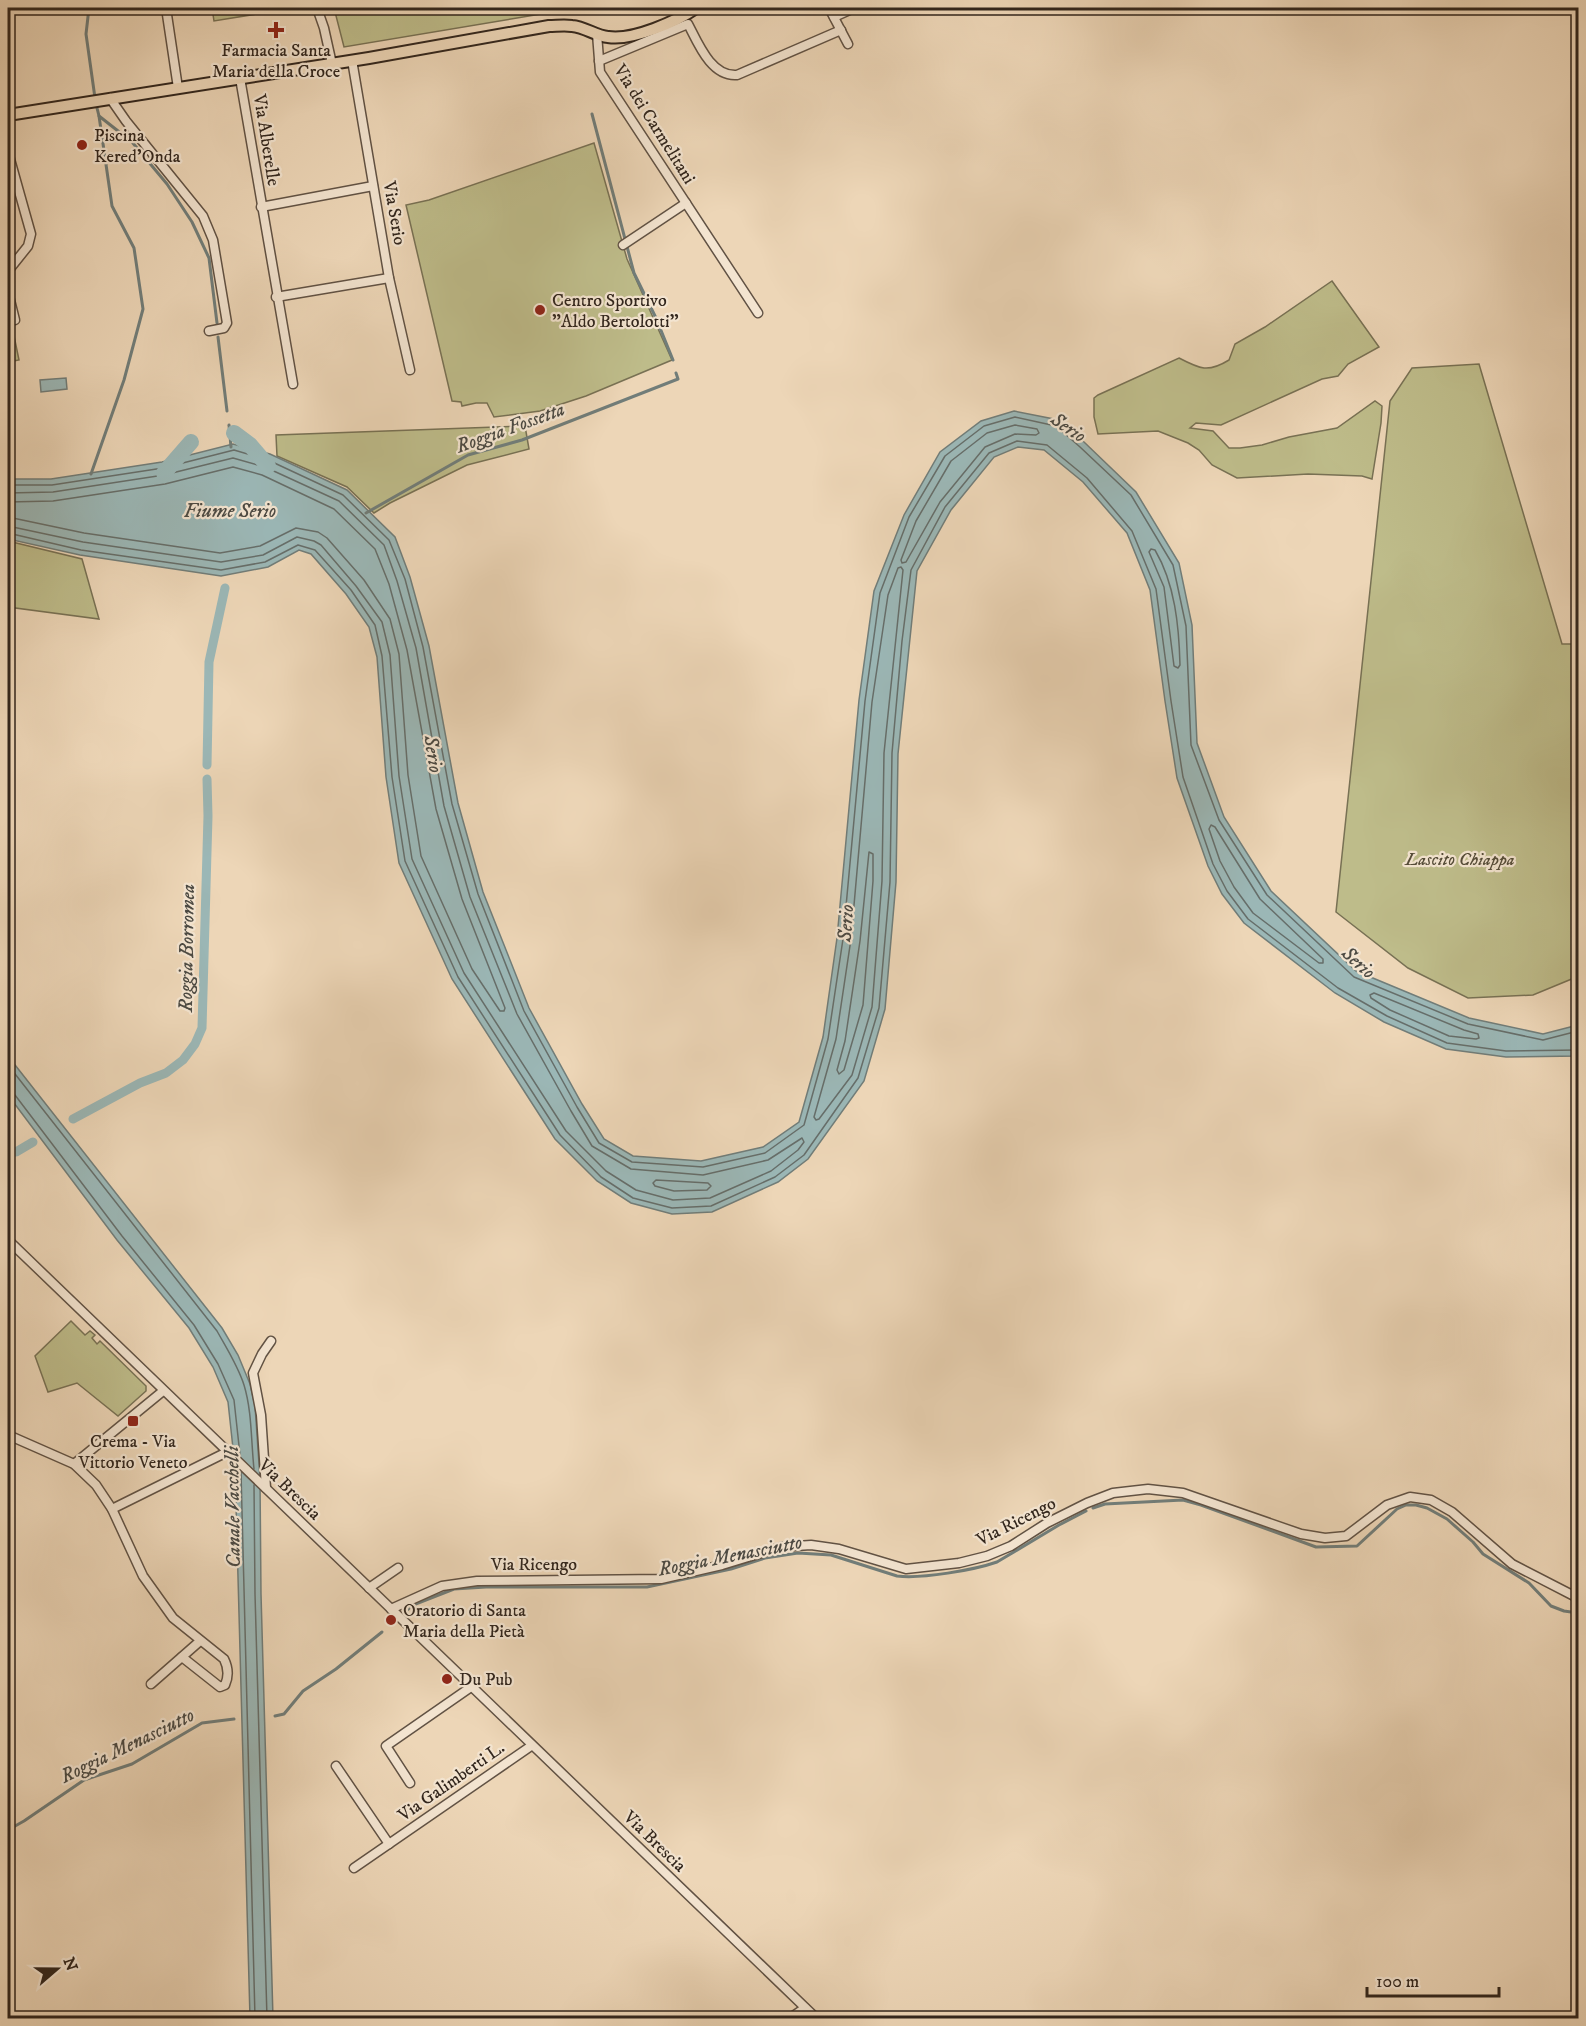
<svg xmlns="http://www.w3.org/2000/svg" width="1586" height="2026" font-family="'IM FELL DW Pica',serif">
<rect width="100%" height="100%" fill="#edd6b7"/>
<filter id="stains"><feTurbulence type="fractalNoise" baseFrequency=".00333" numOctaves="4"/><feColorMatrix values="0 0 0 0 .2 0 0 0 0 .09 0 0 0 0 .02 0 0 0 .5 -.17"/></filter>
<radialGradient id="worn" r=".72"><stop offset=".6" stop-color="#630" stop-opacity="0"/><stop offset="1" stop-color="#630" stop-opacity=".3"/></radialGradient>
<g fill="#bebc8a" stroke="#787154" stroke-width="1.5">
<polygon points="212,8 267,8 269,12 214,21"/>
<polygon points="334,8 577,8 344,47"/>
<polygon points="594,143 627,259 672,360 586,396 540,411 494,417 487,403 476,403 462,406 461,402 452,401 406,205 429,200"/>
<path d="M1332,281l47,66 -31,17 -10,12 -16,3 -101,46 -25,-2 -6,5 23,3 16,17h11l22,-3 27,-8 48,-9 38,-27 7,5 -1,17 -9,56 -10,-3 -54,-2 -71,4 -25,-13 -13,-15 -11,-7 -30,-12 -60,3 -4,-17v-19l4,-3 81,-37c21,11 29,15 50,2l6,-16 30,-17z"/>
<polygon points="8,307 19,360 8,362"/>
<polygon points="1479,364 1562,644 1578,644 1578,974 1574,978 1533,995 1468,998 1408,968 1336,912 1390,401 1412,368"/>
<polygon points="525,426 529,449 467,465 390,503 374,513 347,487 277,456 276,435"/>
<polygon points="8,541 82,559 99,619 8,607"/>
<polygon points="71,1321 85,1335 90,1331 95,1335 92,1338 97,1344 100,1341 146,1386 146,1391 118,1416 77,1383 48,1392 35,1356"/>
</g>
<g fill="#9bb7b6" stroke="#717d79" stroke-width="1.5">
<polygon points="66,378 67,389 41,392 40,380"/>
<polygon points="1014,411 1059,420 1084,442 1136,492 1179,563 1192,625 1197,743 1224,817 1271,891 1356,971 1469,1018 1543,1034 1578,1025 1578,1056 1506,1057 1446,1049 1384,1022 1335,993 1244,923 1222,894 1208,866 1177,778 1165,701 1150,590 1127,533 1083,482 1044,450 1018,447 994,457 951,510 917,571 898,754 896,882 885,1009 864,1081 808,1159 778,1182 712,1212 672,1214 631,1203 597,1181 555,1139 452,979 399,863 386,777 377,657 369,627 346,594 311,554 299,550 268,567 221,576 80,555 8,539 8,479 51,479 162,462 233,444 270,454 347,490 395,537 410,577 429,646 458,803 483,892 529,1008 582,1104 604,1139 633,1156 701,1161 763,1147 799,1122 823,1037 837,938 859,700 874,591 904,515 940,452 981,421"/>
<polygon points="8,1056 222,1328 238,1355 250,1384 255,1406 260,1479 261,1594 273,2018 250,2018 235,1467 228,1402 213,1367 189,1328 117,1240 8,1095"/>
</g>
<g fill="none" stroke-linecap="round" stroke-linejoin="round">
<g stroke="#666e6a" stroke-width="1.5">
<polygon points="1015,425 1037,429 1039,433 1036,435 1015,434 985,447 940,502 906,562 902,563 901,560 916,521 951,461 987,433"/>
<polyline points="8,485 52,485 163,468 234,450 268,460 343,495 389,540 405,579 423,647 452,804 478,894 524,1011 577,1107 599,1143 632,1162 703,1167 765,1153 804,1125 828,1039 843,939 865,701 880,593 909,517 945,456 984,426 1015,417 1056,426 1080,447 1131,495 1173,565 1186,626 1191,745 1219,820 1267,895 1354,977 1468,1024 1543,1040 1578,1031"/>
<polyline points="8,493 53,492 164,475 233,458 265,467 339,501 384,545 397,581 416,648 444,806 470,897 517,1014 571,1111 592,1146 631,1169 703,1175 768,1160 802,1138 804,1142 798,1150 771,1171 710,1198 673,1200 636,1190 606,1171 566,1131 464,973 412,859 399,776 390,655 382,622 356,586 321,545 314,541 297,537 263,555 221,562 83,542 8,526"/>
<polyline points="8,502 53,501 165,484 233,467 262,475 334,509 375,549 389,584 407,650 436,809 462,899 505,1008 504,1011 500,1011 472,969 421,856 408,775 399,654 390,619 364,580 327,538 318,532 296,528 260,546 220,553 84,533 8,517"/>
<polyline points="8,533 81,550 221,570 265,562 298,545 315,550 351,590 375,625 382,656 392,777 405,861 458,977 560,1135 601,1177 633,1198 672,1208 711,1206 775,1177 804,1155 858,1078 879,1008 890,882 892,753 902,641 911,570 945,507 989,453 1017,441 1047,445 1087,478 1132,531 1156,589 1171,701 1183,777 1213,864 1227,891 1248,919 1338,988 1387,1016 1447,1043 1506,1051 1578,1050"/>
<path d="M1151,549l4,1c20,34 24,76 25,115l-2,3 -4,-2 -10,-79 -15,-35z"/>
<polygon points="901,567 903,570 884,753 882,881 872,1007 852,1075 819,1119 816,1120 814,1117 836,1039 851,939 872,702 888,595 898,568"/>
<polygon points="1211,825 1215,827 1260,899 1323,959 1323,963 1319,963 1253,913 1234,887 1220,861 1209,829"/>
<polygon points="869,852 873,854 873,881 863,1005 844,1070 839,1074 837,1070 845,1041 860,941"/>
<polygon points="1374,993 1464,1030 1478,1034 1479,1038 1476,1039 1449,1036 1390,1010 1371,998 1370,995"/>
<path d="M8,1065l209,266c10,18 21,35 27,54 8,26 7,56 10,84"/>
<polyline points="8,1092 15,1095 122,1236 194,1325 218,1364 234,1400 240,1455"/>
<polygon points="656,1180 708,1183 711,1186 707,1190 674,1191 655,1186 653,1183"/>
<polyline points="241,1472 255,2018"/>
<polyline points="254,1485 255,1594 267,2018"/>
</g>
<g stroke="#717d79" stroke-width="3">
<polyline points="89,8 86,34 95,98"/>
<polyline points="96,104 99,116 132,142 167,184 192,222 209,258 217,323"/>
<polyline points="592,114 634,273 656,318 673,360"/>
<polyline points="218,337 227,411"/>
<polyline points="229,425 231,447"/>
<polyline points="91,474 124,380 143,309 134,248 112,206 99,116"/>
<polyline points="366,513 468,455 522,440 678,379 676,373"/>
<polyline points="1093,1508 1105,1504 1183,1500 1201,1505 1316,1547 1357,1546 1397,1509 1406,1505 1416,1505 1427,1508 1447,1519 1473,1542 1483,1554 1529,1583 1551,1606 1564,1611 1578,1613"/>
<path d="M404,1613l9,-8 41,-16 32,-2h161l84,-18 34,-11 33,-5 33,2 66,21c25,3 77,-6 100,-14l62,-37 27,-14"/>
<polyline points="275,1716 284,1714 303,1691 336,1669 382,1632"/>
<polyline points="8,1830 24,1821 84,1780 132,1764 202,1723 234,1719"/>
</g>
<g stroke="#9bb7b6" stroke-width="9">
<polyline points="207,765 209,662 225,588"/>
<polyline points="73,1119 140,1083 166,1073 183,1060 195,1044 202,1028 208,816 207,779"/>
<polyline points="8,1154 16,1152 33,1142"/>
</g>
<g stroke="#9bb7b6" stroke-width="16">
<polyline points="234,433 250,445 268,466"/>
<polyline points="164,473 191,442"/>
</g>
<g stroke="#615244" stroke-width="11">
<g id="minor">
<polyline points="166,8 178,88"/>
<polyline points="317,8 324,28 332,64"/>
<polyline points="829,8 848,44"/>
<polyline points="834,17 854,8"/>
<polyline points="597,34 600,72 758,313"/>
<polyline points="352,60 389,278 410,370"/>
<path d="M599,61l89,-37c10,19 23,53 49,51l104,-45"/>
<polyline points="240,78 293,384"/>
<polyline points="110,98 126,121 203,216 213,240 227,323 224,328 209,331"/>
<polyline points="8,152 31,234 28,246 8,271"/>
<polyline points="261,207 373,186"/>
<polyline points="623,245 686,203"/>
<polyline points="8,292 15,320"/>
<polyline points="276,297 389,278"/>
<polyline points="8,1240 816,2018"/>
<path d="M8,1435l66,29 22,21 16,24 31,67 30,42 51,41c4,8 5,17 1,26l-5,2 -38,-30"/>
<polyline points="74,1464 163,1391"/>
<polyline points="266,1488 261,1415 253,1373 262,1354 271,1341"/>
<polyline points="112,1509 227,1452"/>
<polyline points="369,1588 398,1568"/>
<polyline points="391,1609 442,1586 477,1581 661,1579 722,1565 781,1547 811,1545 839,1549 906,1569 959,1563 987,1556 1011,1546 1047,1523 1087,1503 1113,1493 1148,1489 1183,1493 1301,1534 1325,1538 1346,1536 1387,1505 1410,1497 1431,1500 1452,1512 1512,1564 1578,1598"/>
<polyline points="151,1684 200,1641"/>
<polyline points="336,1766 389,1844"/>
<polyline points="410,1783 386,1746 471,1687"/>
<polyline points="354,1868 531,1746"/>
<polyline points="790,2018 805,2008"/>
</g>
</g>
<g stroke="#32261d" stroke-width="14">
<path id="major" d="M8,115l361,-57 180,-32c7,0 16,-1 23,0 13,1 24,10 36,11 25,4 69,-16 88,-29"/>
</g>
<use href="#minor" stroke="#f3e4d0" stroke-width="8"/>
<use href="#major" stroke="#edd6b7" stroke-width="10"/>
</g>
<g fill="#8f2418" stroke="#f3e4d0" stroke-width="2">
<path d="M273 21h6v6h6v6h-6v6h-6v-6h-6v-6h6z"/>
<circle cx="82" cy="145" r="6"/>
<circle cx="540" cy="310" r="6"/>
<rect x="127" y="1415" width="12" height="12" rx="3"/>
<circle cx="391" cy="1620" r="6"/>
<circle cx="447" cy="1679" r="6"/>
</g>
<g text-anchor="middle" stroke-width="4.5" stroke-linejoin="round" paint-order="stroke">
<g font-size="18" fill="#32261d" stroke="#f3e4d0" text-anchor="start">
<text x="276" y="56" text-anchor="middle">Farmacia Santa<tspan x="276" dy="21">Maria della Croce</tspan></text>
<text x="94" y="141">Piscina<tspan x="94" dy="21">Kered'Onda</tspan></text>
<text x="552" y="306">Centro Sportivo<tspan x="552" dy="21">"Aldo Bertolotti"</tspan></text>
<text x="133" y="1447" text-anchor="middle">Crema - Via<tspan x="133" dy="21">Vittorio Veneto</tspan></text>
<text x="403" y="1616">Oratorio di Santa<tspan x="403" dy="21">Maria della Pietà</tspan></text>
<text x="459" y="1685">Du Pub</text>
</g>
<g font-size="18" fill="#32261d" stroke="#f3e4d0">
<text transform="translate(655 124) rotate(58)" y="6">Via dei Carmelitani</text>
<text transform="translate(267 140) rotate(81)" y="6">Via Alberelle</text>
<text transform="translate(395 213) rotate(80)" y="6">Via Serio</text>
<text transform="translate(290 1489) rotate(44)" y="6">Via Brescia</text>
<text transform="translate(1016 1521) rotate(-27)" y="6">Via Ricengo</text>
<text x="534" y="1570">Via Ricengo</text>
<text transform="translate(451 1781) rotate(-35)" y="6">Via Galimberti L.</text>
<text transform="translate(655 1841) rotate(44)" y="6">Via Brescia</text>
</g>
<g font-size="18" font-style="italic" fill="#554c38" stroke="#f3e4d0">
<text x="1460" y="865">Lascito Chiappa</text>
</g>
<g font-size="20" font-style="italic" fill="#4c4a43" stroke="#f3e4d0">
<text transform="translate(510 427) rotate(-20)" y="7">Roggia Fossetta</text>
<text transform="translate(1069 427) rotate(34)" y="7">Serio</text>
<text x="230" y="517">Fiume Serio</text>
<text transform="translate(434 754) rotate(81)" y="7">Serio</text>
<text transform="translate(845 923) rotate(-86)" y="7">Serio</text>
<text transform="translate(186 948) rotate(-89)" y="7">Roggia Borromea</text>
<text transform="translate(1359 962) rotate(42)" y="7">Serio</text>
<text transform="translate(232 1507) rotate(-91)" y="7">Canale Vacchelli</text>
<text transform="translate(730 1555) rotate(-11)" y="7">Roggia Menasciutto</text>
<text transform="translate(127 1745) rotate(-26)" y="7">Roggia Menasciutto</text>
</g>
</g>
<rect width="1586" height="2026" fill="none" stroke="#edd6b7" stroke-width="30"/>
<rect x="9" y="9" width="1568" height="2008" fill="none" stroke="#32261d" stroke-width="3"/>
<rect x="15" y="15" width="1556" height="1996" fill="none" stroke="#32261d" stroke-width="1.5"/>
<g transform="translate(57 1969) rotate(70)" stroke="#f3e4d0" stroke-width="4.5" paint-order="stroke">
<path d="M0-4.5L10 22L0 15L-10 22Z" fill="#32261d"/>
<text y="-9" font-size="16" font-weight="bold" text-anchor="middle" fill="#32261d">N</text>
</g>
<path d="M1367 1987v9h132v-9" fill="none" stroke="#32261d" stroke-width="3"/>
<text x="1376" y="1987" font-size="18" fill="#32261d" stroke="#f3e4d0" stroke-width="4.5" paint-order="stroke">100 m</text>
<rect width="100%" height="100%" filter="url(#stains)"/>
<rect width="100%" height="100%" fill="url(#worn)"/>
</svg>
